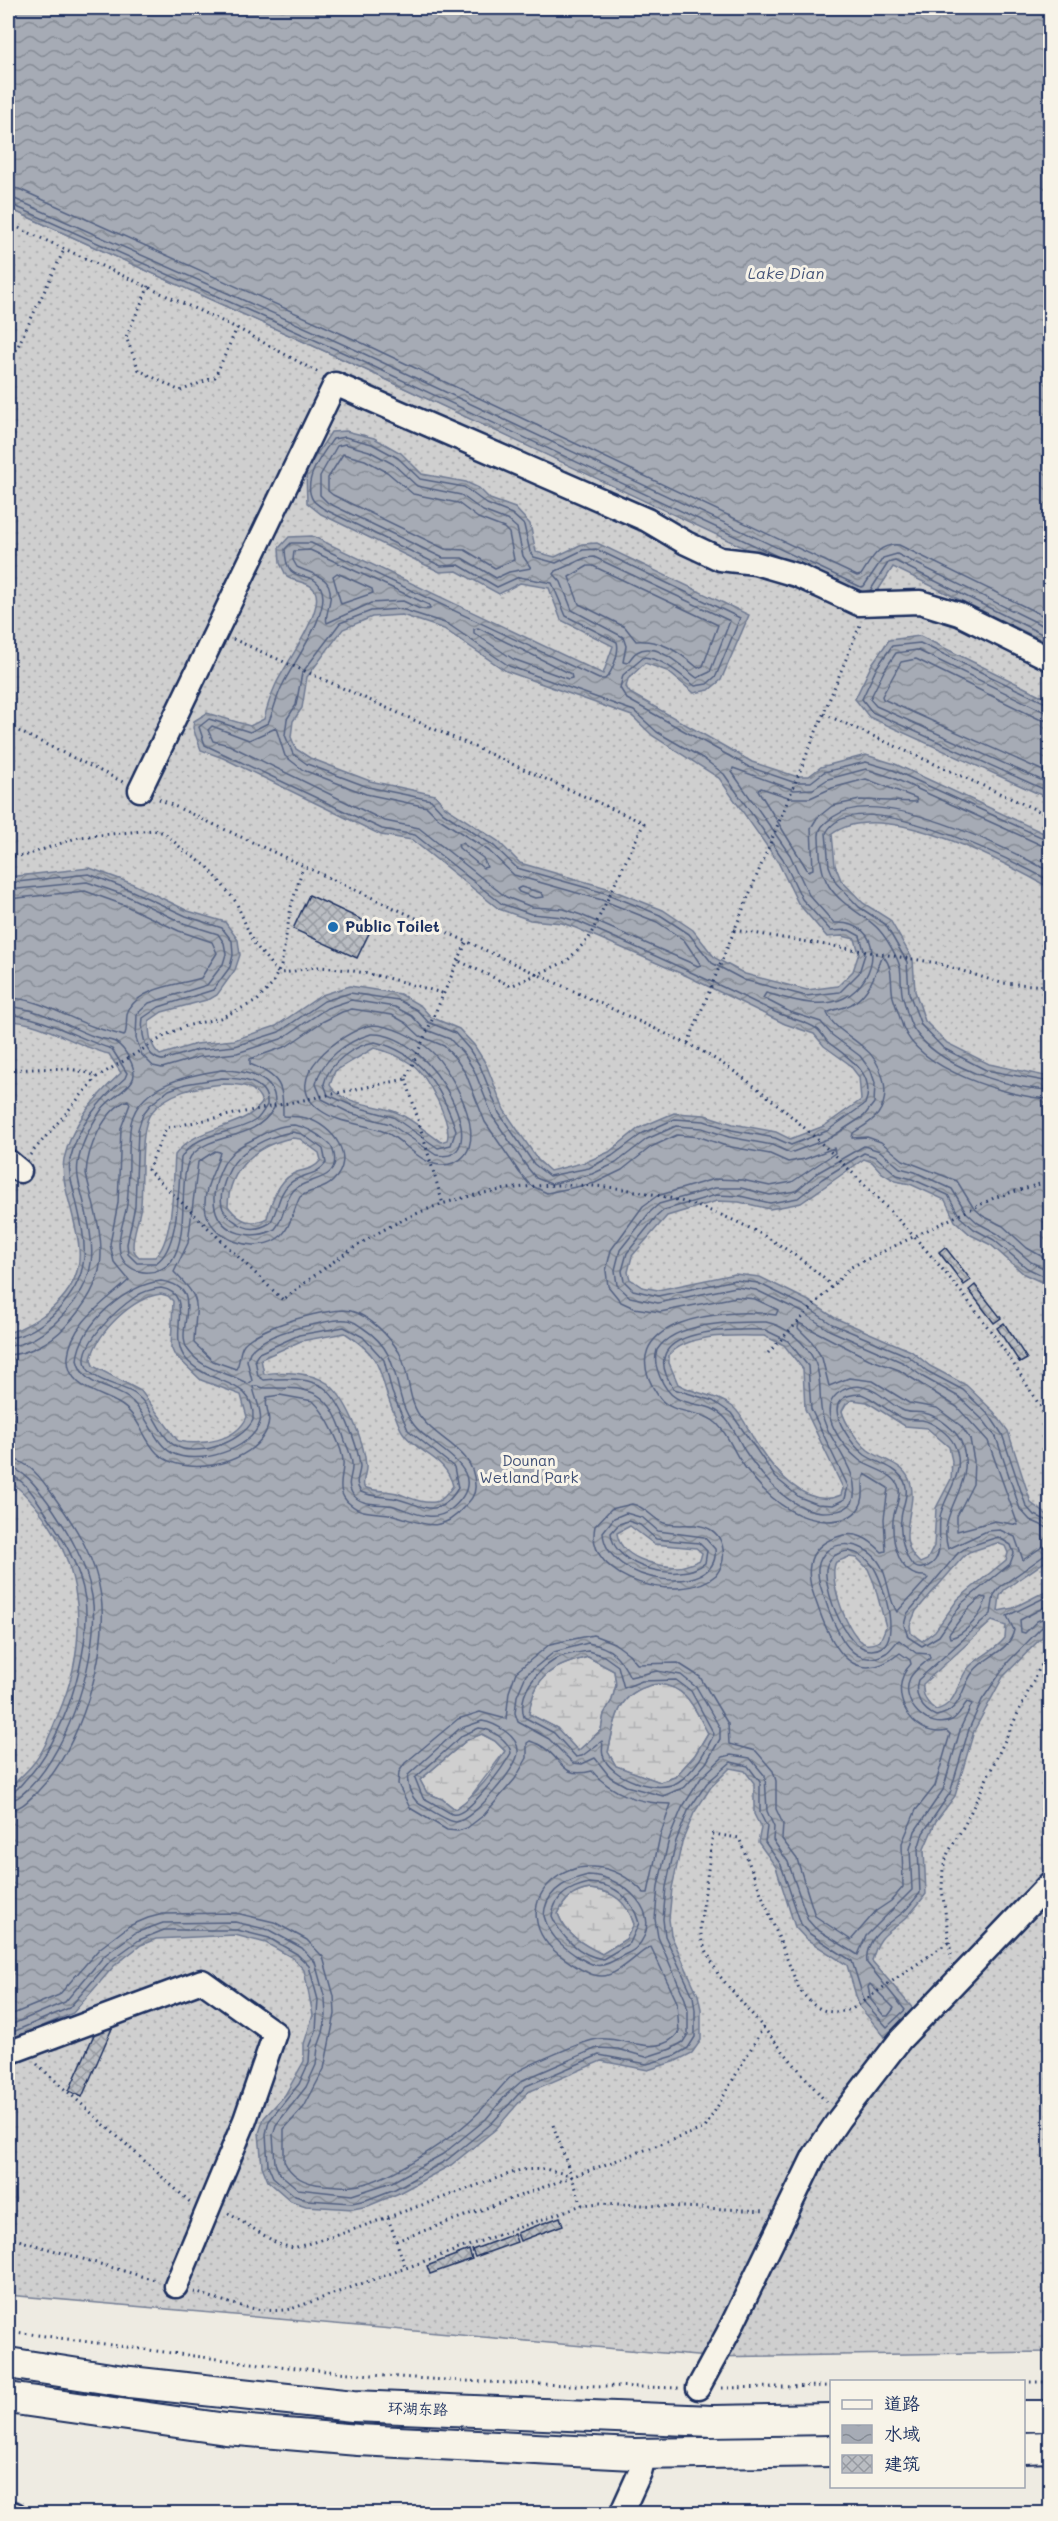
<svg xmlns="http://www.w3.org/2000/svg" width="1058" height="2521" font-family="Mali,'LXGW WenKai TC',sans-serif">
<defs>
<pattern id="grass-dots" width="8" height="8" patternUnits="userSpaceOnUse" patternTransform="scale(1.5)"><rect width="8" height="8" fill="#cfcfcf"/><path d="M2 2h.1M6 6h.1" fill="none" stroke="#b1b2b4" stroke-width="1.8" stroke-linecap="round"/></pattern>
<pattern id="wetland-marsh" width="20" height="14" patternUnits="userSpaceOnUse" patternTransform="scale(1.5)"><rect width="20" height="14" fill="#cfcfcf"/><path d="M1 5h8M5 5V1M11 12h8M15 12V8" fill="none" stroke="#b1b2b4"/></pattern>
<pattern id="water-waves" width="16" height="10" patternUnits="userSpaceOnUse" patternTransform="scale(1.5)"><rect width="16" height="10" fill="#a6abb5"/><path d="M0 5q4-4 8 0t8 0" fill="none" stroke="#868c96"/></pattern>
<pattern id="building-cross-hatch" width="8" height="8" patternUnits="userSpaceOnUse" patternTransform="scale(1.5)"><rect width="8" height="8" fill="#babdc2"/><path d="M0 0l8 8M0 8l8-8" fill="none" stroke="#969aa1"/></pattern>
</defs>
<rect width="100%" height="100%" fill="#eeebe2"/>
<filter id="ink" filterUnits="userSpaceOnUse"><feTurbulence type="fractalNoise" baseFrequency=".0167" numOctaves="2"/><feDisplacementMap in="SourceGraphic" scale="12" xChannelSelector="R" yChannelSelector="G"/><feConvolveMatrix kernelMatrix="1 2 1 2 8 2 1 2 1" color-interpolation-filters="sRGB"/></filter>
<g filter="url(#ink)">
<polygon fill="url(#grass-dots)" stroke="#757f96" stroke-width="1.5" points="8,208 351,363 868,605 893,566 1050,644 1050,2352 708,2357 8,2295"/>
<g fill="url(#wetland-marsh)" stroke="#757f96" stroke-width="1.5">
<path d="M588,1657l26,14 2,14 -4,15 -8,14 -3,16 -23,21 -21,-23 -28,-14c5,-39 23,-48 59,-57z"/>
<path d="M658,1684c31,3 36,25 50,49l-13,22 -20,22 -15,5 -44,-16 -8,-14c8,-34 9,-62 50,-68z"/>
<polygon points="481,1734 495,1741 505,1751 468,1800 455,1809 442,1799 427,1793 420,1780 467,1740"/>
<path d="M590,1889c24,2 37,13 44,35l-8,15 -24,15c-20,-10 -36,-19 -44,-40 7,-16 15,-22 32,-25z"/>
</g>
<g fill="url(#water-waves)" stroke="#6e7992" stroke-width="1.5" fill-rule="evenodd">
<polygon points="8,8 1050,8 1050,644 893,567 868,606 351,363 8,208"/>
<path d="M346,431l28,7 27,15 21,21 44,8 13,6 11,11 25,9 15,16 6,28 19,5 27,-13 15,-1 152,72 -28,65 -12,10 -15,3 -27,-22 -22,-8 -17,16 -2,8 4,6 122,69 43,14h14l12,-9 45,-12 29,9 155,72v52c-48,-27 -168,-91 -218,-54l3,31 6,15 22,23 27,17 23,40 2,31 10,30 22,22 42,21 61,13v209l-26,-12 -33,-29 -20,-10 -16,-14 -10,-21 -35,-16 -15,-3 -13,-8 -10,-11 -8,-3 -63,44 -31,6 -31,-7 -22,-1 -50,15 -35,40 -4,16 2,7 12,8 16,3 77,-16 25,3 49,24 26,17 76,33 19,15 36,19 28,27 14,19 23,72 19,14v41l-46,32 -4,6 -2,15 15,-3 37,-19v40l-47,48 -29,54 -19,65 -19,25 -12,28 2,45c-6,8 -12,16 -19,23 -18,17 -28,15 -35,44l43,50 -30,26 -26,-31 -12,-41 -41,-26 -11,-12 -19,-60 -18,-25 3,-14 -7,-14v-31l-9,-12 -15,-3 -19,19 -17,26 -12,29 -10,46 -3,31 2,16 27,60 3,14v31l-9,13 -16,8 -28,9 -47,-9 -73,31 -32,37 -45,36 -54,29 -29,12 -15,3 -47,-3 -15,-5 -23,-20 -6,-15 -3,-33 5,-15 21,-23 19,-34v-17l9,-29 -9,-45 -11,-12 -27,-15 -31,-8 -79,4 -15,6 -27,21 -41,47 -65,28v-251c8,-9 18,-17 25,-26 12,-14 18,-33 25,-49 37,-86 24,-175 -50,-236v-146c29,-10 63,-32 70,-66 4,-17 -2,-37 -6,-54 -4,-17 -11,-36 -8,-54 8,-36 31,-62 57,-86l-12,-19c-34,-8 -67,-33 -101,-33v-144l82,-9 43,16 55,27 37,11 13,18 2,15 -5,15 -18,25 -7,4 -48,13 -13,9c0,13 1,25 11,34l36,-11 38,-4 42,-14 46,-31 28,-9 50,8 21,12 10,11 28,12 15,16 12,19 18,46 34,50 12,11 36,-9 23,-10 30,-24 35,-15 31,2 28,9 43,8 14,7 34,-13 37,-26 -2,-23 -10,-13 -25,-18 -10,-12 -29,-10 -98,-48 -111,-48 -14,-5 -32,-3 -31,-11 -87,-69 -31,-5 -158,-77 -22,-8 -8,-22 1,-7 13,-8 43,13 14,-7c3,-12 7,-24 12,-35 9,-19 49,-74 39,-93 -4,-9 -20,-9 -28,-14l-7,-14 -1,-15 10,-11 23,-1 291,138 10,-28 -52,-26 -12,-32 -29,-5 -21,11 -42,-23 -17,1 -119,-58 -14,-11 -1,-32 25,-39zM402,615l42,14 62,42 126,45 21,20 66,42 59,84 20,41 29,34 15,-1 13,3 4,14 -6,18 -15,15 -31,4 -62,-16 -30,-16 -22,-28 -30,-20 -56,-22 -87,-25 -22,-22 -53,-34 -10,-12 -65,-14 -60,-23 -14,-9 -5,-12 2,-16 9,-13 5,-31 36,-48 29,-12zM374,1048c14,3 27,9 39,17 14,10 40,59 34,75l-6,2c-15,-10 -31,-25 -48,-31 -19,-7 -53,-7 -63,-26l5,-14zM223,1084c15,0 35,1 39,19 -21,28 -65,21 -87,52 -2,25 -1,86 -20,102h-16c-4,-4 -6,-6 -6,-11 0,-14 7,-28 8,-42 2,-21 -2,-76 10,-91 17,-22 46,-26 72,-29zM292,1138l8,1 19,14 2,7c-7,9 -14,9 -24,12 -18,6 -26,30 -30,46 -16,9 -29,2 -39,-12 1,-38 28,-61 64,-68zM161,1294l7,2 5,5 -2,46 3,7 27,26 40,15 6,22c-11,24 -45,29 -69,24l-37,-50 -48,-25 -2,-7c7,-28 41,-61 70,-65zM345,1333c43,28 31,39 49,80 3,6 5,15 10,21 16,21 42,23 49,52 -5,6 -10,15 -18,16 -14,2 -26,-5 -38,-9 -11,-3 -22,-1 -33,-6 -2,-9 3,-14 2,-22 -2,-24 -20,-69 -39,-82 -16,-11 -45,-12 -63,-9l-3,-15 40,-18zM764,1336l20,9 19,24 2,40 38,79 -2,7c-35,16 -69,-27 -85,-52 -7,-11 -13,-28 -23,-36 -17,-13 -37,-12 -55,-23l-9,-21v-8c21,-23 66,-19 95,-19zM852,1400l15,2 38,24 22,2 22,19 3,14 -1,18 -15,29 -2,38 -7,14 -7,3c-29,-25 1,-58 -11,-84 -8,-17 -28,-19 -41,-29 -11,-9 -23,-27 -26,-39l4,-7zM630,1526l24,18 42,4 6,5 -2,7c-7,3 -15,7 -23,7 -22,-1 -57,-9 -60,-34zM997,1543l8,3 3,7 -2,7 -48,39 -23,32 -13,10 -11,-8 -1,-8 6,-14 47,-54 6,-5zM849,1557l8,1 11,11 6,14 12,44 -6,14c-5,2 -9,4 -14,3 -18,-5 -39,-67 -30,-82zM992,1621l14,5 -1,12c-9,12 -25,18 -36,29 -13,14 -10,37 -33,43 -9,-6 -14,-15 -13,-26zM588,1657l26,14 2,14 -4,15 -8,14 -3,16 -23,21 -21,-23 -28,-14c5,-39 23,-48 59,-57zM658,1684c31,3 36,25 50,49l-13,22 -20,22 -15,5 -44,-16 -8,-14c8,-34 9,-62 50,-68zM482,1734l13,7 10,10c-12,22 -29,44 -50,58l-13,-10 -15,-6 -7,-13 47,-40zM590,1889c24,2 37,13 44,35l-8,15 -24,15c-20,-10 -36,-19 -44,-40 7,-16 15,-22 32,-25z"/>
<polygon points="920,636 1050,700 1050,799 869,717 855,699 872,664 889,640"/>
</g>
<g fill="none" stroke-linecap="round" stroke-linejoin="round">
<g stroke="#536181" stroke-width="1.5">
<path d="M8,187l11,2 341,153 497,234 4,-1c10,-15 17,-32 38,-30l151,74"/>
<polyline points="8,196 356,350 861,587 864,586 883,558 897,554 1050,629"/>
<polyline points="8,203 353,357 777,556"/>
<polygon points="345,444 369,451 393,464 417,486 461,495 483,511 509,521 517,528 523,556 531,568 509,572 496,578 462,558 443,558 328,503 320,495 320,476 337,446"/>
<polygon points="343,454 365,460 387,472 413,494 458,503 478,518 504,528 509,533 514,560 495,568 465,550 445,549 333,495 328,491 328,478"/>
<path d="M310,550l119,55 1,4h-10l-17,-8 -32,2 -44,20c-2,-5 1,-11 2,-18 7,-29 -13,-29 -32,-38l-4,-7 1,-9z"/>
<path d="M594,557l136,64 -20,51 -13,6c-14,-10 -41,-38 -60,-26 -4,2 -6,7 -10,11l-4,-1 3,-16 -3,-9 -51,-27 -11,-28 -7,-8 2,-3 29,-13z"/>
<path d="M588,566h5l125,59 -15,41 -5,2c-19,-16 -37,-29 -62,-27l-11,-14 -46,-23 -10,-27z"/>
<polygon points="337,573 372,589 373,593 341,604 333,576"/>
<polyline points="870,591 888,563 895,561 1050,638"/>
<polygon points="401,609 448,624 509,666 634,711 657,732 704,759 724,774 783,859 802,899 831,931 849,930 860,936 865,954 859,973 840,992 806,996 744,980 712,963 689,934 660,915 605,893 517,868 494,846 442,812 431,800 368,787 307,764 293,754 285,735 287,719 296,705 302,673 340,623 371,611"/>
<polygon points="478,628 571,674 572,678 568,679 513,659 474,633 474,629"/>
<polyline points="1050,705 920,643 892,646 877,667 862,699 872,712 1050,792"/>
<polyline points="1050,712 1043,711 917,650 896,653 884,671 870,699 876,706 1050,784"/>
<polyline points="1050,721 1039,719 916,659 901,662 882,696 883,699 1050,774"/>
<polygon points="212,726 249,740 276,728 285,756 303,770 366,794 427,807 438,818 489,851 514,875 602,900 657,922 684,940 701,965 698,966 581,915 564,909 532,907 506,897 419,828 385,821 229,745 213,741 208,730"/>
<polygon points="866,779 916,798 917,802 860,800 832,806 817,818 811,828 813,869 808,871 758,790 761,788 791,798 810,798 832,788"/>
<polygon points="458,844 462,843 483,858 487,867 483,868 459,848"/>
<path d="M1050,872c-42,-24 -172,-88 -217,-55 -8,6 -15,10 -14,21 1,16 1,34 10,48 13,21 39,30 51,45 7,8 17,25 20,36 2,10 0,21 3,31 3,9 5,22 10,30 24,39 95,60 137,62"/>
<path d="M1050,881c-36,-20 -196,-101 -224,-48l3,33 7,17 23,24 26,17 22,38 2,31 12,32 22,23 43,22 64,12"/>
<path d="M8,883l81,-9 41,16 56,26 36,12 10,13 1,14 -3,12 -17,23 -54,17 -16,11c-2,14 1,40 20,42l34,-10 38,-4 44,-14 45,-31 26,-8 48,7 19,10 11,12 27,11 14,16 11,17 19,47 35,51 15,12 40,-8 23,-12 31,-23 32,-14 29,2 28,9 43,8 16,7 36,-14 38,-27c12,-30 -16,-46 -36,-61 -5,-4 -7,-11 -12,-14 -10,-8 -34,-12 -46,-19 -64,-31 -128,-60 -192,-88l-16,-5 -32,-3 -29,-10 -87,-69 -33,-6 -177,-84 -6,-18 10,-8 41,13 18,-9c6,-12 8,-26 15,-39 10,-21 49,-73 38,-96 -11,-22 -35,1 -36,-39l6,-6h20l288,136h6c7,-6 15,-27 12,-37l-51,-26 -14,-33 -33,-6 -22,10 -38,-22 -18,1 -117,-57c-3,-2 -9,-6 -11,-9 -12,-19 10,-47 20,-61l12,-2 27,7 26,14 22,21 44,8 23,17 25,10 12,11 6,27 4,5 22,6 27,-13 13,-1 144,69 -24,58 -9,8 -12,2c-16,-12 -31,-27 -51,-29l-21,18 -3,13 7,11 122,68 44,15h18l13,-10 42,-10 27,8 157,71"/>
<polygon points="521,887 542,893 544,897 535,898 519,892 517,889"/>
<path d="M8,890l79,-8 40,14 56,27 35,11 6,9 2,11 -3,10 -16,21 -58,18 -12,11 -1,24 6,17 11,11 9,2 37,-11 38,-4 44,-14 46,-31 24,-8 44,7 17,9 12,13 26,10 13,14 11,17 19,47 34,50 9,11 15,6 41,-10 24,-11 31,-24 29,-13 26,2 27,9 43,8 18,8 40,-15 34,-22 10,-13 1,-20 -4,-12 -11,-15 -28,-21 -11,-13 -31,-10 -27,-14 3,-5c24,6 54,17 78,5 36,-18 42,-78 -10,-75l-25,-28 -19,-40 -58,-83 1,-4 61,22 19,-1 15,-10 38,-10 25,8 159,72"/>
<path d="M8,899l77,-8 39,14 55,26 33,11 5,11 -16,25c-23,7 -59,9 -72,31 -5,9 0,19 -5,27 -9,-3 -18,-5 -27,-8 -30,-10 -58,-30 -89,-30"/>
<path d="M8,1007c30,0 58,19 85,29 7,3 16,3 22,6 10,6 24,28 17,39 -7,11 -22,17 -30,28 -11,16 -21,35 -24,54 -2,12 2,24 5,36 12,49 17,78 -21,117 -14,15 -33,29 -54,30"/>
<path d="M8,1015c31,-1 72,25 104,34l15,24 -2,5c-26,23 -47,47 -55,82 -2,12 2,24 5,36 11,47 19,76 -17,114 -14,14 -30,26 -50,28"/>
<path d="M372,1025c19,0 43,12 58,25 23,20 71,108 14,115 -22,2 -40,-25 -59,-33 -21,-9 -46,-8 -65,-22 -43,-31 22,-79 52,-85z"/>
<path d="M371,1034c65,-3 127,133 65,121l-46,-31 -40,-11 -28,-14 -6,-15c5,-25 32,-43 55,-50z"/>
<path d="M375,1042c45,10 67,46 81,88l-5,15 -13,3 -45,-31 -40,-11 -25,-11 -4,-11c4,-21 31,-39 51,-42z"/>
<path d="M222,1070c22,0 59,8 52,38 -21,35 -59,22 -83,48 -14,23 -1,77 -19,104 -11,16 -40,17 -50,-2 -8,-16 3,-38 5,-54 3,-25 1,-49 3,-74 3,-44 57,-55 92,-60z"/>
<path d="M222,1078c18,0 47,3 45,27 -3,5 -7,12 -11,15 -24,16 -59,10 -75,38 -3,27 -1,90 -25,105h-19l-9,-9 -1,-10 8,-38 3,-76 5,-16 7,-9 19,-15 16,-6z"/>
<path d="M1050,1099c-41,-2 -131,-29 -147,-72 -3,-10 -7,-20 -10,-30 -3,-14 1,-28 -9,-40l-4,2c-5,19 -14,41 -35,48 -6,2 -13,3 -18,6 6,15 24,23 36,34 18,14 30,46 15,67 -7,9 -16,13 -25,19l-1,5 15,-1 14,5 22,18 54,21 16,26 10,9 20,10 24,22 23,13"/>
<path d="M294,1125c13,2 24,9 33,17 4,3 6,7 7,12 6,29 -30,23 -41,37 -9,11 -9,28 -18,38 -20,12 -54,6 -60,-21 -4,-17 5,-43 17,-55 6,-7 16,-11 24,-15 12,-7 23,-13 38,-13z"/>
<path d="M292,1132l10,2 21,15 3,14c-10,14 -25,10 -37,21 -11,10 -11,27 -19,39 -12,7 -22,8 -34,-1 -5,-3 -10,-7 -13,-13 -6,-14 5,-41 15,-51 14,-14 36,-23 54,-26z"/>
<polyline points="1050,1271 1031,1262 998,1234 978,1223 966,1212 952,1189 915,1172 900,1168 880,1151 864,1146 817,1173 796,1191 770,1195 741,1188 715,1188 659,1204 650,1212 620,1250 615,1270 617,1285 630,1297 658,1303 736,1287 756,1290 802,1312 829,1330 904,1363 923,1377 959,1397 984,1421 996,1437 1020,1509 1030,1520 1050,1529"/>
<polyline points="1050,1279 1027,1268 994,1240 974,1229 960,1217 948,1195 912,1179 897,1175 876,1157 864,1153 822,1179 798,1198 770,1203 740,1196 716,1195 664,1210 656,1217 627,1253 622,1271 624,1281 633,1290 658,1296 735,1280 758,1283 805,1306 832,1324 908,1356 927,1371 963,1390 990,1416 1002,1434 1026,1506 1033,1514 1050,1522"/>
<path d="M161,1281c48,7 12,48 27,69 16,22 39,21 60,34l4,-3 -5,-21 3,-8c13,-16 41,-23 61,-27 11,-2 25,-7 36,-5 6,0 11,5 16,8 43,28 26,63 51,97 19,25 84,46 36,85 -17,14 -39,1 -56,-4 -14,-3 -34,1 -42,-13 -6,-10 0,-16 0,-26 1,-8 -4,-19 -7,-26 -15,-50 -31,-54 -79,-53 -6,0 -8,-3 -13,-2 1,11 10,25 7,36 -8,28 -63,44 -88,31 -16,-8 -25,-37 -39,-51 -19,-18 -49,-12 -56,-42 3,-36 50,-76 84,-79z"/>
<path d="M161,1288c36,6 5,48 25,71 24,28 70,18 67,61 -11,23 -63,41 -83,22 -14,-14 -18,-36 -35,-48 -13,-9 -40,-12 -48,-26 -12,-22 32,-60 48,-71 7,-5 17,-8 26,-9z"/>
<path d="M766,1322c21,4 40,21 49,40 9,20 1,43 11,64 10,23 37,52 26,77 -9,9 -18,9 -30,9 -33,-2 -60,-35 -77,-61 -6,-10 -11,-23 -19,-32 -22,-25 -50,-3 -66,-42 -4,-10 -6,-17 -3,-27 18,-29 78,-28 109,-28z"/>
<polygon points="799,1323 869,1359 899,1370 957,1407 988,1441 1018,1525 995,1521 957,1531 957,1516 973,1484 974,1461 970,1439 961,1426 937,1408 909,1403 873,1381 849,1378 829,1386 822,1358 812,1342 798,1328"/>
<path d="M344,1327l19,10 21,23 8,32 16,38 46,37 4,21c-20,34 -36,16 -65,10 -12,-2 -21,-1 -32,-6 -8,-11 -1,-15 -1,-26 -2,-21 -19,-67 -37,-79 -16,-10 -41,-9 -59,-7l-6,-4 -3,-17 4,-6 40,-18z"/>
<path d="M765,1330l23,11 20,25 3,43 37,77 -3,13 -12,6 -16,-1 -18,-7 -23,-19 -45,-65 -18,-12 -39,-12c-42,-61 54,-60 91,-59z"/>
<path d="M8,1355c20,-1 43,-13 57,-28 52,-55 37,-86 21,-153 1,-25 18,-64 42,-74l2,4 -9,24 -3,75 -8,41 4,18 15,18c-22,21 -58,42 -61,77 -2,30 30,35 50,46 21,11 24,35 39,50 26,25 88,13 107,-18 11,-18 -1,-27 3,-38l13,-2 33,6c12,11 32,49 30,65 -1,14 -7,27 7,38 11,10 25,8 39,10 29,6 49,24 74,-6 7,-7 13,-13 12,-23 -1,-35 -33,-42 -52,-65 -17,-19 -12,-47 -24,-68 -10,-16 -29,-36 -48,-41 -21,-5 -92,16 -107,33 -6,8 -3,18 -8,25l-23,-8 -19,-18c1,-41 11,-40 -20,-71l14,-29 10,-81 17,-11 5,1c-4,19 -16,33 -15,54 2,34 53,51 77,29 9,-9 12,-27 18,-38 10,-8 24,-6 33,-16 24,-24 0,-55 -27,-63 -8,-2 -16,-1 -23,-2 0,-31 -2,-39 -33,-52v-5l37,-13 35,-24 20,-10 10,-3 40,6 14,8 14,13 24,10 12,13 10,15 19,48 34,50 11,13 17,8 48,-10 27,-13 29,-23 26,-12 23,2 26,9 44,8 18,8 17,-3 29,-11 1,5 -43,29 -22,4 -28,-6 -28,-1 -57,17 -14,10 -32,44 -5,21 2,15 13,16 13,6 26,4 76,-15 19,2 23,11 -2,5c-49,-8 -171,4 -117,82 14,20 45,11 60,29 8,8 13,21 19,31 20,31 49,62 88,64 12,0 26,-2 33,-13 8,-12 1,-26 6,-34l23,14 -4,31 2,32 -4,1c-13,-13 -26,-22 -45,-15 -13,4 -25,13 -27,28 -3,16 4,30 9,45 14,39 36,79 81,43l10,7 1,4c-26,26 0,75 36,67l3,3 -15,52 -19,24 -14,33 1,44 -12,14 -15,10 -25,29 -36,-24 -18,-57 -15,-20 1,-15 -7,-15v-28l-3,-10 -17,-20 -27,-7 -1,-20 -28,-47 -22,-14 -41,1 -8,-10 -15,-11 -21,-8 -43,9 -34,28 -7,20 -3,27 -26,-7 -22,7 -53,44 -6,9 -1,12 12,24 37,22 11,1 9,-3 17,-13 31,-36 12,-21v-15l3,-2c4,2 10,3 13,6 21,13 17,32 49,24 19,23 50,33 79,33l-11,32 -12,57h-4c-64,-69 -155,15 -79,66 10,7 24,17 37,17 17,0 42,-29 49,-29l26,55 2,30c-21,28 -54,4 -81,7 -13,1 -73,27 -84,35 -13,11 -22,25 -34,37 -24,25 -94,73 -128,75 -9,1 -19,-1 -28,-1 -17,-1 -32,-7 -40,-24v-32l20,-22 20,-38 11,-55 -1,-18 -11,-39 -16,-17 -33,-18 -38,-9 -73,1 -15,4 -19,8 -30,23 -40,46 -51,21"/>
<path d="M861,1394c14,5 22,14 35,21 9,6 16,4 26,5 11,2 27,14 32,24 13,27 -6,45 -13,69 -5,17 7,51 -19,55 -17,3 -23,-37 -21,-49 1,-14 10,-27 2,-40 -9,-13 -26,-16 -38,-24 -12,-9 -36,-40 -25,-54 5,-6 14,-7 21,-7z"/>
<path d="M8,1459c21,0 36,23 47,39 21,29 41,61 46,98 8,59 -22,154 -63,195 -10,10 -17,18 -30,19"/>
<path d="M8,1468c17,1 30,21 40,34 20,29 38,59 44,94 9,56 -23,152 -62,191 -7,6 -12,13 -22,14"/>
<path d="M8,1475c15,2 27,22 35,34 19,27 37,56 42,90 7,53 -22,144 -60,181 -5,6 -10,13 -17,13"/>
<path d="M632,1504c15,3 21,16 32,19 12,4 25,0 37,3 24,5 28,32 15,49 -33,30 -133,6 -121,-49l16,-17z"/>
<path d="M626,1513l17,5 15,13 46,6 11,12c6,50 -110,36 -112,-17l11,-14z"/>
<path d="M628,1521l12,4 16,14 43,4 8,8 -2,12c-24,21 -92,5 -94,-30l8,-9z"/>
<polygon points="998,1537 1011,1545 1014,1553 1010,1564 962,1603 939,1636 922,1646 908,1637 904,1625 907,1614 958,1553 967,1547"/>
<path d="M849,1551c10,2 17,6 23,14 11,14 28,71 10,82 -34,20 -62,-66 -55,-82 4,-10 13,-13 22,-14z"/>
<path d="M1050,1554l-5,1 -45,32 -6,8 -3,19 -73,66c-5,15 4,30 18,36 27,-5 24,-27 37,-44 12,-17 36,-19 41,-42l-7,-14 43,-21"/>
<path d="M981,1597l5,1c-2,15 -21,37 -36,40l-1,-4 19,-25z"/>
<polyline points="1050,1604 1020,1620 1021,1632 1025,1633 1037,1621 1050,1616"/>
<path d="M588,1643c24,4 32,14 42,34l27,-6 24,4 16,13 23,40v11l-14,24 -21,24 -22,9 -37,-10 -16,-9 -15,-19 -13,6 -9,-1 -24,-24 -31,-17 -3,-9 2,-17 9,-21 28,-23z"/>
<path d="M588,1651l16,5 14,10 6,22 18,-7 34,-1 15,11 23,43c-7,16 -21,39 -36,48 -20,13 -69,-4 -75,-27 -2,-5 1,-9 -1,-14l-20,15 -6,1 -22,-24 -30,-16c-7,-24 13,-46 32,-58 8,-5 22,-6 32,-8z"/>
<path d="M482,1721c13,2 37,15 36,31 0,16 -46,69 -62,70 -8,0 -25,-12 -33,-16 -10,-4 -17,-20 -15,-31l51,-46z"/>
<path d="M479,1728c12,1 30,12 32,25 -7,13 -44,66 -59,61 -3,-1 -23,-14 -29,-16l-8,-20 48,-43z"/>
<path d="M588,1875c34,0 80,40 48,73 -4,4 -11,6 -16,9 -20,13 -26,10 -45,-2 -16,-11 -26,-21 -31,-39 1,-25 23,-36 44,-41z"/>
<path d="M589,1883c26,1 43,15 50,40l-9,20 -27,16c-23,-3 -43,-23 -51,-43 2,-21 19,-29 37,-33z"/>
<polygon points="870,1984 894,2008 888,2016 884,2016 871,2000 868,1987"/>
<path d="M8,2026l57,-24 40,-47 30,-22 28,-10 72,-1 34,8 33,18 13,14 10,37 1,17 -3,17 -5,14 -2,18 -10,22 -30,38 -3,10 2,28 4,10 19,16 54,6 40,-13 51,-28 43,-35 21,-25 16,-14 74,-32 21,1 28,8 25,-8 12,-7 5,-8v-23l-3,-12 -27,-62 -3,-18 3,-33 11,-47 13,-31 19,-30 22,-21 8,-2 19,3 15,18 2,35 7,16 -1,13 15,22 20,58 7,8 43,27 8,-19 46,-46 -2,-41 5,-18 28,-41 18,-63 11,-23 -5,-2c-5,6 -8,14 -15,18 -24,12 -53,-18 -42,-42 4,-8 14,-14 20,-20l-1,-4 -13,-1 -17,-13c-5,4 -8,10 -13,13 -33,20 -49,-21 -58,-45 -4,-13 -11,-26 -10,-40 5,-32 45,-28 60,-7 11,14 9,36 19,51l31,-34 -3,-2c-27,1 -33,-35 -32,-56 1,-11 8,-21 6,-32 -4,-16 -29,-19 -40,-28 -16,-13 -43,-48 -22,-66 7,-6 17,-9 26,-7 16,3 25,16 39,23 7,4 14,1 22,3 14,3 33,17 38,31 15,43 -26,65 -14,105l39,-18 13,-1 15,7 8,23 19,-13 8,-1"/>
<path d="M8,2034l61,-26 41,-47 29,-21 25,-10h73l32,8 28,16 12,12 9,34 -2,31 -6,15 -1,16 -10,22 -30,37 -3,13 2,31 5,12 22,19 13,4 44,3 14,-3 29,-11 52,-29 44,-36 35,-38 73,-31 48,9 27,-8 14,-8 7,-11v-27l-2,-14 -28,-60 -2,-17 3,-32 10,-46 12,-30 19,-28 24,-21 17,4 12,16v31l7,14 -2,15 16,23 20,59 9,10 42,27 13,42 22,24 18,-17 -38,-47c-3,-23 17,-36 34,-49 7,-5 13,-14 19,-21l-2,-44 5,-16 27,-40 19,-64 13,-29 26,-38 33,-34 9,-4"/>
</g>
</g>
<g fill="url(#building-cross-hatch)" stroke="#1b2f5e" stroke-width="1.5">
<polygon points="309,895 373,925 357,958 293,929"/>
<polygon points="945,1247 971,1280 964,1285 939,1252"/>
<polygon points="975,1285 1001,1318 994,1323 969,1290"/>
<polygon points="1004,1323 1027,1359 1020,1363 997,1328"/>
<polygon points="100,2021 113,2026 82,2097 69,2091"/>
<polygon points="560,2217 563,2225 520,2241 517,2233"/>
<polygon points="514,2234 517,2242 475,2257 472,2250"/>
<polygon points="469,2250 472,2259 430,2274 427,2266"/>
</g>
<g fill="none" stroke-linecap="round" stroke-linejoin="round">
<g stroke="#1b2f5e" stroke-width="27">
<g id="minor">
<polyline points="140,790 335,384 647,520 686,543 720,559 755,563 796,575 859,604 920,602 959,614 1050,659"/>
<polyline points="8,1161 20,1171"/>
<polyline points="8,2053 202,1981 275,2033 245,2120 176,2286"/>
<polyline points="698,2388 728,2333 814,2156 839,2119 900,2040 1050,1883"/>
<polyline points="8,2512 15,2514"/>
<polyline points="621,2514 640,2472 645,2454"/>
</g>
</g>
<g stroke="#1b2f5e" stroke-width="34">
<g id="major">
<polyline points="8,2363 130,2382 353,2406 712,2421 832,2419"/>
<polyline points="8,2398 226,2429 358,2440 634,2454 832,2451"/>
<polyline points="1024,2416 1050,2416"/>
<polyline points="1024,2448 1050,2447"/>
</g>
</g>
<g stroke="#1b2f5e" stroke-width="3" stroke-dasharray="1.5 4.5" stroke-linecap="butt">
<polyline points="8,223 237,328 319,373"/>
<polyline points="149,286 126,337 139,370 180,391 215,377 237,328"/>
<polyline points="8,367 64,250"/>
<polyline points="233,639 644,823 589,938 567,961 511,986 459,961"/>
<polyline points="824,714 1050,816"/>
<polyline points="8,726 123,782"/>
<path d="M159,799l529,245c51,26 92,61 134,100 89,82 169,174 228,280"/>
<path d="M8,857l19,-2 52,-18 74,-7 12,3 18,17 25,17 28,35 17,40 25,31c15,0 28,-6 42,-6 43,3 84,15 125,27"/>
<polyline points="734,930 937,963 1001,983 1050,986"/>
<path d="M466,943l-60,136 -240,49 -18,42 135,130c49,-39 99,-76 159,-96 130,-42 289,-14 389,81"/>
<polyline points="688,1043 860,625"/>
<path d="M8,1069c29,2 62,-6 89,8"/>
<polyline points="406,1079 443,1204"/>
<polyline points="30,1155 97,1077 168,1034 186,1026 220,1018 257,1001 271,986 281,966 291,907 303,867"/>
<polyline points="768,1353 851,1267 996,1197 1050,1181"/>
<polyline points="951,1955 942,1889 943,1868 948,1853 965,1824 1040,1667 1050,1658"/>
<polyline points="37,2064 190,2202"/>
<path d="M826,2102l-108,-128 -16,-32 -2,-15 13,-93 26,4 60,151c16,21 27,27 53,20l97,-67"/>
<polyline points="553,2125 582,2205"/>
<polyline points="228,2213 278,2244 293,2248 338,2235 520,2170 545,2169 570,2175"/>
<polyline points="388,2218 406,2269"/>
<polyline points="8,2237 158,2281"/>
<polyline points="396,2241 705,2128 764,2026"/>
<path d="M194,2292c31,9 64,23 97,17l291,-104 17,-2 167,8"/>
<path d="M8,2331c113,15 227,32 341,42 110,10 220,12 331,15"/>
<polyline points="1024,2382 1050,2382"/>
<polyline points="722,2388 832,2386"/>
</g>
<use href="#minor" stroke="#f7f3e8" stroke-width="22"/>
<use href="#major" stroke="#f7f3e8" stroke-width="30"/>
</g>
</g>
<circle fill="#1f6fb2" stroke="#f7f3e8" stroke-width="2" cx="333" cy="927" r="6"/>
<g text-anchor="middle" stroke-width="6" stroke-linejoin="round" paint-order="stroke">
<g font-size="15" font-weight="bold" fill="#1b2f5e" stroke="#f7f3e8" text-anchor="start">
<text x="345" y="932">Public Toilet</text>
</g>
<g font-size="15" fill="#3f4f75" stroke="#f7f3e8">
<text x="529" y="1466">Dounan<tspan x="529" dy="17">Wetland Park</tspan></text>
</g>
<g font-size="15" fill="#1b2f5e" stroke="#f7f3e8">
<text transform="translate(418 2409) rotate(2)" y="5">环湖东路</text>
</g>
<g font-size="16" font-style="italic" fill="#455478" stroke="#f7f3e8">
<text x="786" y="279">Lake Dian</text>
</g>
</g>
<rect width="1058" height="2521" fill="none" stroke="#f7f3e8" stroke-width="30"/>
<rect x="15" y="15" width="1028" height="2491" fill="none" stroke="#1b2f5e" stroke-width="2" filter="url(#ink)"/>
<rect x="830" y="2380" width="195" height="108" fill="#f7f3e8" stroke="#9fa5b1" stroke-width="1.5"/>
<rect x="842" y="2400" width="30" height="9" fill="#f7f3e8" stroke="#9fa5b1" stroke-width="1.5"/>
<text x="884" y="2410" font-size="18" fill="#1b2f5e">道路</text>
<rect x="842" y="2425" width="30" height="18" fill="url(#water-waves)" stroke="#9fa5b1" stroke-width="1.5"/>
<text x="884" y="2440" font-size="18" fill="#1b2f5e">水域</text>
<rect x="842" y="2455" width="30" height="18" fill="url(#building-cross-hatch)" stroke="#9fa5b1" stroke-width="1.5"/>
<text x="884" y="2470" font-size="18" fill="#1b2f5e">建筑</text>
</svg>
